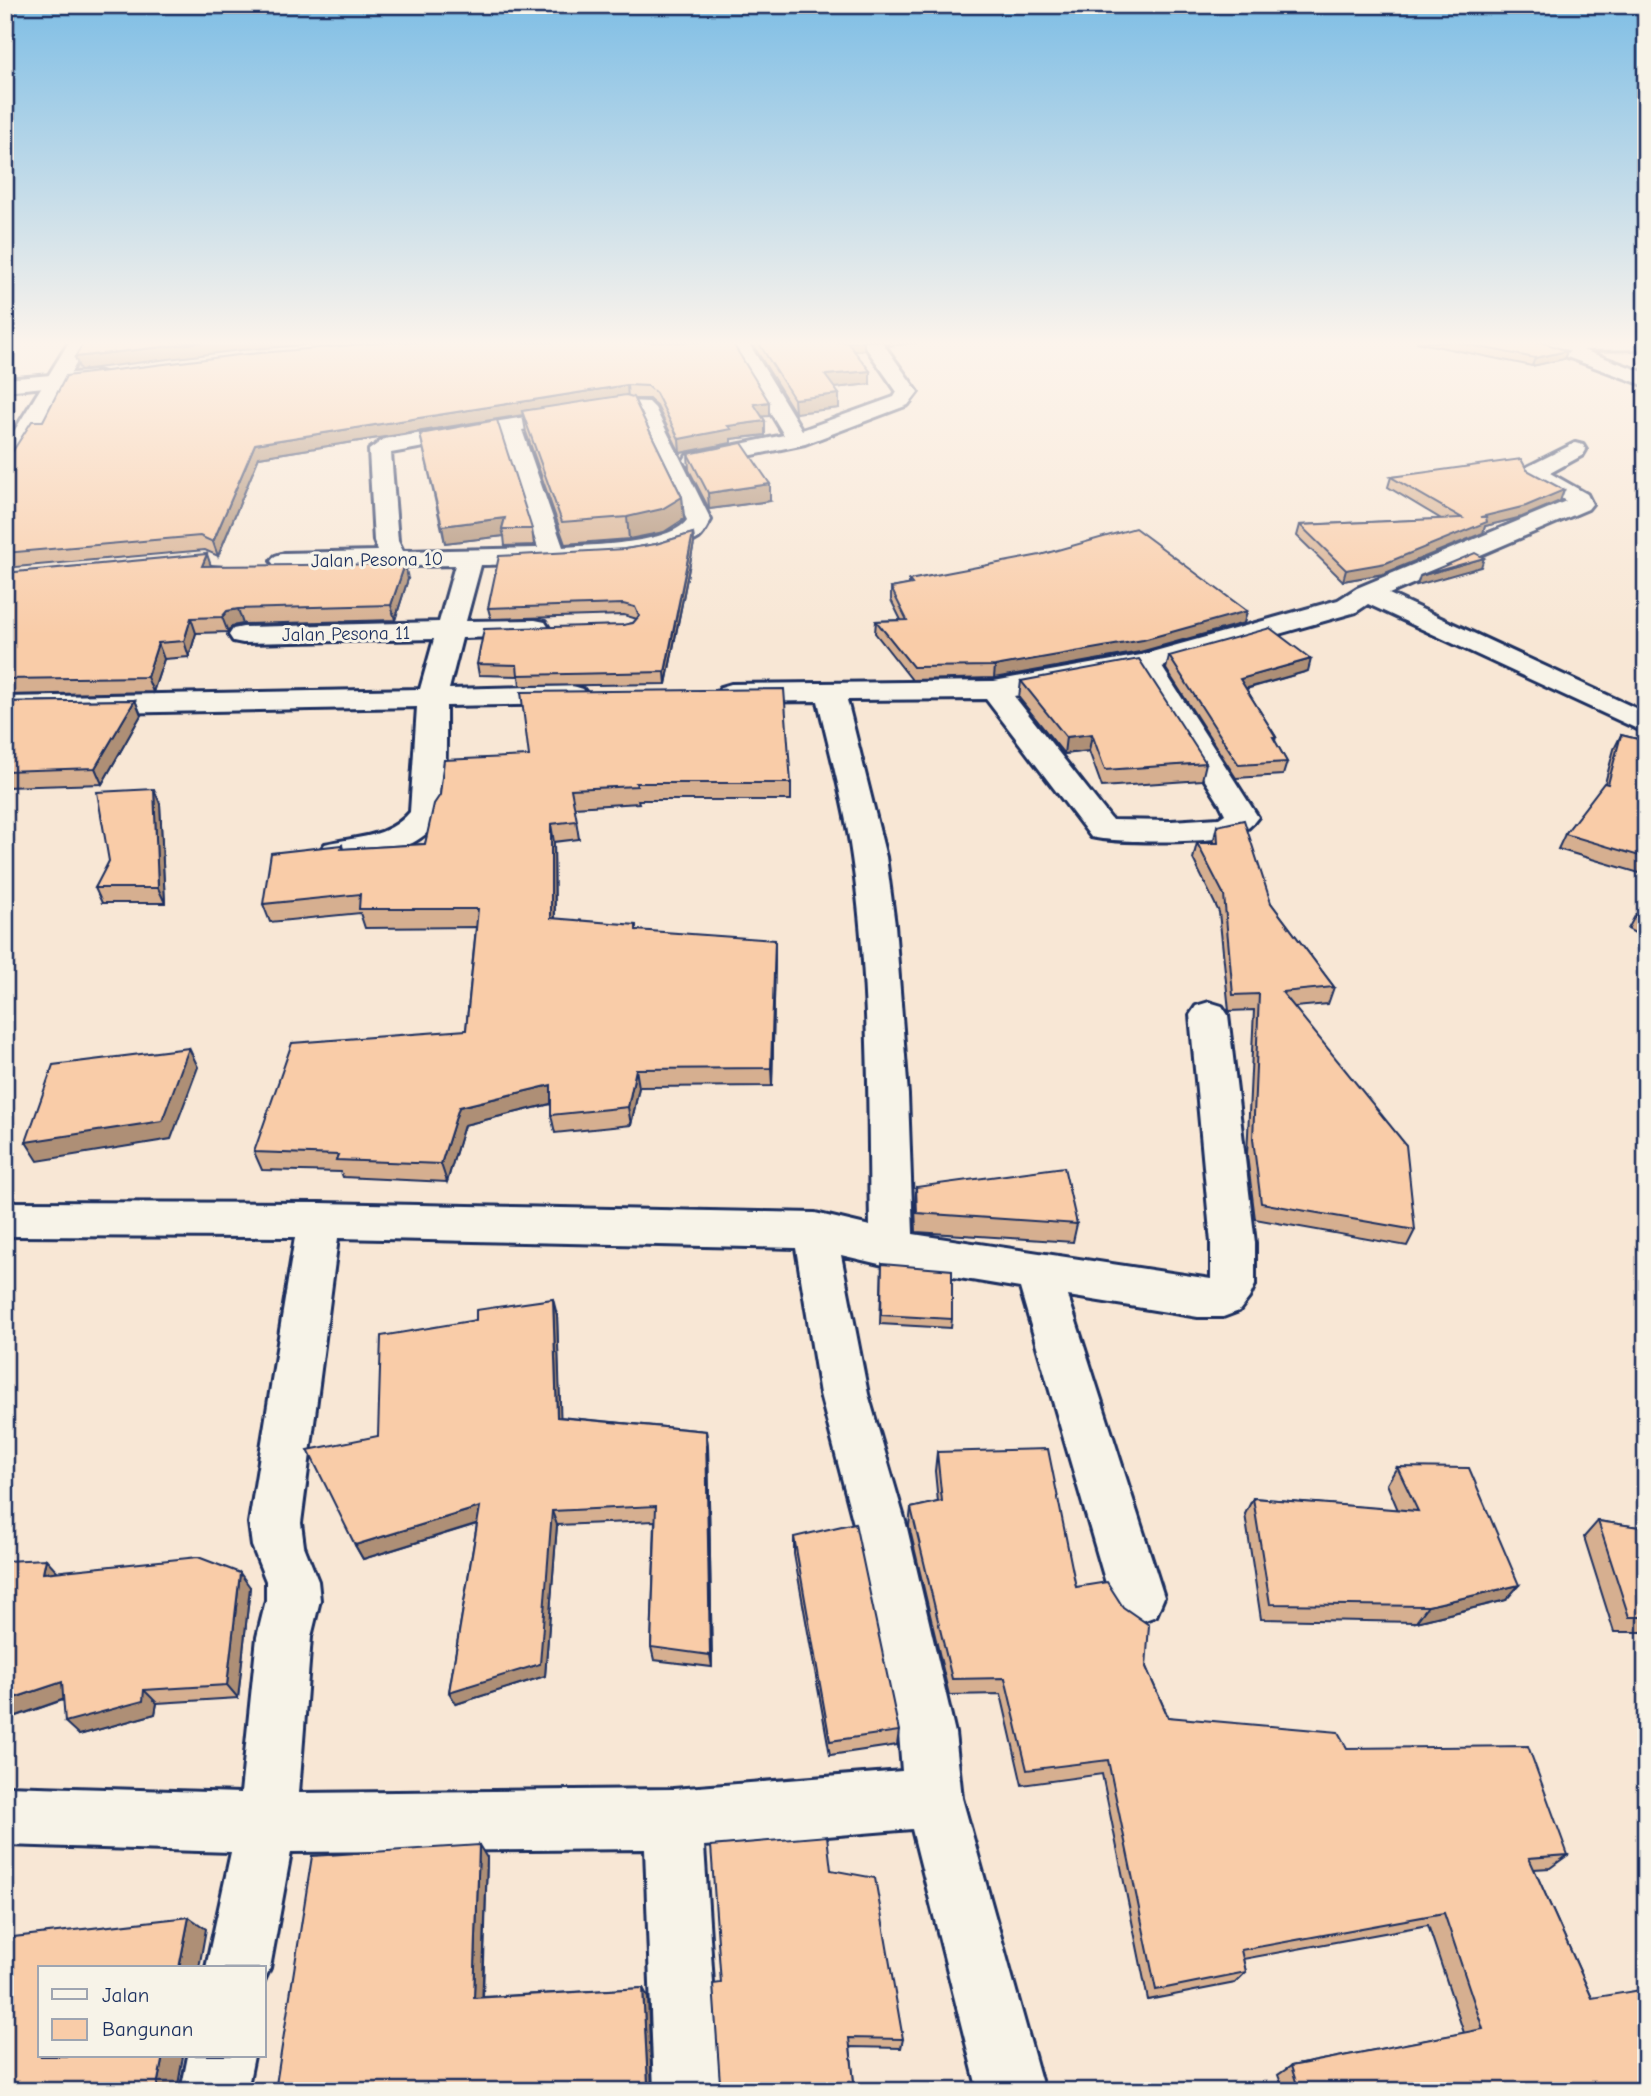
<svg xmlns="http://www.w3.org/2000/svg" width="1651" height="2096" font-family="'Comic Neue',sans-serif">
<rect width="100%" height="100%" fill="#f8e7d5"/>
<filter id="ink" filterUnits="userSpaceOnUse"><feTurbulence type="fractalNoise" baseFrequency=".0143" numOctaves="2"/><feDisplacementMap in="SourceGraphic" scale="14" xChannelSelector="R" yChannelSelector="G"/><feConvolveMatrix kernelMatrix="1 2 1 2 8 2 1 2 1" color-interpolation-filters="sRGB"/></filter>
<g filter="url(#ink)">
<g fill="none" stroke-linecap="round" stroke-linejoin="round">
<g stroke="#1b2f5e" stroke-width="6">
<g id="minor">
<polygon points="728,342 748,342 802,430 894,397 897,392 862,342 882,342 918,392 908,405 805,444 695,467 687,465 684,460 687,455 784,435"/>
<polygon points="1534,342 1646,342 1646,349 1583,350 1646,373 1646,386 1537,346"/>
<polygon points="97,371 104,373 107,377 104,381 5,391 5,379"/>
<path d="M628,401l21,1 6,6 56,112c-3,5 -7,14 -12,18 -36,25 -172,26 -218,27l-15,56 69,-1 10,2 4,6 -4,6 -10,2 -73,2 -13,51 124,-3 10,3 5,6 -5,6 -10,3 -127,2c0,20 1,96 -5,109 -11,22 -35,33 -57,39 -19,5 -40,9 -59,4l-5,-7 5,-7c32,-8 62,-5 85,-32l7,-105 -412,8v-18l415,-8 14,-50 -191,4 -10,-2 -4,-6 4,-6 10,-2 196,-5 16,-57 -171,4 -9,-3 -4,-5 4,-5 9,-3 94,-2 -4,-10 -5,-91 15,-11zM628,413l9,3 50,104c-17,24 -95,25 -124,27l-41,-117zM501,433l37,115 -135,3 -5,-10 -7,-88z"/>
<path d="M1575,443l8,2 3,5 -3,5 -33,18 37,21 5,10 -4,5 -199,85 257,119v20l-278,-129 -12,8 -194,55 96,150c-5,7 -12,14 -20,17 -23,10 -122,9 -147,3l-105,-138 -139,1 39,157 9,68 13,170 5,139 298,45v-36l-21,-228 6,-9 13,-4 13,4 6,9 27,228v42l-6,13 -10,13 -16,6h-25l-130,-21 96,301 -8,19 -19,7 -19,-7 -8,-19 -90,-309 -128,-21 -51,-12 27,139 39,134 48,205 7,65 82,293h-66l-66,-262 -208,17 16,245h-66l-9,-242 -354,3 -21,116 -6,13v-13h-58l25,-116 -226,-7v-59l236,7 16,-156 9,-37v-19l-14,-35 -3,-23 46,-286 -290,-1v-34l314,1 496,10 55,13c-2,-122 0,-247 -18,-369 -7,-52 -22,-104 -34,-156l-87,1 -10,-3 -5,-6 5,-6 10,-3 263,-3 147,-26 197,-55 19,-12 209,-87 -41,-23 -4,-5 4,-5zM1137,673l83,131 5,10 -6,4 -48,3 -59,-1 -98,-124zM338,1238l458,10 24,146 35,134 44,205 3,38 -229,18 -374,4 12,-156 9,-37 -2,-19 -14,-35 -3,-23z"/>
<polygon points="188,2056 254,2056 247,2091 181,2091"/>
</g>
</g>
<g stroke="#1b2f5e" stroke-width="6">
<polygon id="tertiary" points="69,342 89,342 16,465 13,470 5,472 5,446"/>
</g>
<use href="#minor" fill="#f7f3e8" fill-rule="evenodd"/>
<use href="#tertiary" fill="#f7f3e8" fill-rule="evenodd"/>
</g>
<g fill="#d6af90" stroke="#1b2f5e" stroke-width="2">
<polygon points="386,342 769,402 769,416 762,416 765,421 765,435 731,439 731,443 680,453 657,406 649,399 634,399 682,497 684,519 664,532 629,539 565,544 526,432 523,415 259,457 218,556 205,550 5,568 5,459 9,457 43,421"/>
<polygon points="751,342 864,342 864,350 854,351 870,384 834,388 839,408 795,413"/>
<polygon points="1416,342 1541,342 1567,351 1564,359 1532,366"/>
<polygon points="420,434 532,529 534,545 505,546 504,536 445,543"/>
<polygon points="688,454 770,501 709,509 689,470"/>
<polygon points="1527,470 1560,501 1522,517 1485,526 1483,533 1383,574 1343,581 1297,536 1300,525 1441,519 1388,487 1391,477"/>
<polygon points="693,533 694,543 666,684 520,686 519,676 479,675 477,664 633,623 637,619 624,615 491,619 488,608 625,549 656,544"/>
<polygon points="211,565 408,579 395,620 243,624 232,626 228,632 196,633 189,657 164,659 153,692 5,695 5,573"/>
<polygon points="909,580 1247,611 1244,623 1140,652 994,678 912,680 875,633 876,621 901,620 891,600 891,588 909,585"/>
<polygon points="1169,656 1308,671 1246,689 1276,737 1275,741 1287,762 1283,775 1236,778 1166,669"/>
<polygon points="1021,681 1206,763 1202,780 1102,787 1089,751 1064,754 1019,698"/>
<polygon points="135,700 141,715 102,784 5,787 5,702"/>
<polygon points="1621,735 1646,741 1646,875 1558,849 1565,834 1605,783 1614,749"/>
<polygon points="444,760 791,783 791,800 638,800 639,803 574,807 579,839 554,842 555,919 637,930 775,958 772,1086 639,1087 631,1125 555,1133 551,1115 551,1104 464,1125 447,1182 343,1177 341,1172 262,1170 254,1152 466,1030 476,927 365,928 360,913 270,922 263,904 342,845 343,849 425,844 440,795"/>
<polygon points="160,804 165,903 102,903 95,888"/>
<polygon points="1217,826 1271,903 1334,987 1328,1004 1294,1007 1415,1230 1407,1246 1255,1219 1247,1155 1254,1010 1229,1011 1219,912 1193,859 1197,843 1213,843"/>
<polygon points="1646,910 1646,939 1628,929 1636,914"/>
<polygon points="916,1187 1077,1224 1073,1242 916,1232 915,1206"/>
<polygon points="882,1264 952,1319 951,1328 880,1324"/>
<polygon points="557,1315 560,1417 706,1431 708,1446 712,1667 654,1660 651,1647 655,1521 557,1525 545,1676 456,1704 449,1692 477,1524 363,1559 355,1545 378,1436"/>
<polygon points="937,1452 1076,1587 1146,1667 1168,1717 1347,1748 1568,1855 1550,1868 1534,1869 1592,1998 1646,2091 1284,2091 1278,2075 1291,2066 1464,2033 1428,1925 1243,1959 1246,1972 1235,1983 1148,2000 1102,1774 1022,1785 1001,1694 949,1695 909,1526 911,1508 938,1502 935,1471"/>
<polygon points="1397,1467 1506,1600 1416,1622 1261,1619 1245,1514 1253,1498 1398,1510 1387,1484"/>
<polygon points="1598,1521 1646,1528 1646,1632 1614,1632 1584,1537"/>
<polygon points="794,1537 899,1731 897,1745 830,1755 794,1554"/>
<polygon points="5,1561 58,1572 250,1587 238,1698 157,1703 155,1714 79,1735 63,1700 5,1720"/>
<polygon points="487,1858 483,1997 643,1988 648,1998 652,2085 717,2086 720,2083 721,1983 831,1870 903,2039 901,2048 850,2047 855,2091 275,2091"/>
</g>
<g fill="#ae8f76" stroke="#1b2f5e" stroke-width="2">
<polygon points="204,342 342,342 241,350 80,370 75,357"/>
<polygon points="845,342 864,342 864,350 845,352"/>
<polygon points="888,342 922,342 888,346"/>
<polygon points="1567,351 1564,359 1532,366 1535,358"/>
<polygon points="870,371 870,384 825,389 825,375"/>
<polygon points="627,385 628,398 522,411 523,415 259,457 218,556 213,542 255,444"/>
<polygon points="839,394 839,408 795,413 794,399"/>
<polygon points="769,402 769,416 755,417 754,404"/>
<polygon points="765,421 765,435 731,439 731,443 680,453 679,439 728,426"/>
<polygon points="5,426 9,435 5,441"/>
<polygon points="770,484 770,501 709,509 708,493"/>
<polygon points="1564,490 1560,501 1522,517 1485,526 1483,533 1383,574 1343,581 1346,570 1481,517"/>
<polygon points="682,497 684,519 664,532 629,539 627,517"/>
<polygon points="505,518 502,529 504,536 445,543 442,526"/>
<polygon points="693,533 694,543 666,684 665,672"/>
<polygon points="207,554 212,569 202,566"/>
<polygon points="1484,558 1481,567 1417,585 1420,576"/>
<polygon points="405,564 408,579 395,620 391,605"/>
<polygon points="238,609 243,624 232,626 228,632 222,617 227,611"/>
<polygon points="1247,611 1244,623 1140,652 994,678 995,666"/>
<polygon points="191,618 196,633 189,657 184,641"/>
<polygon points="158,643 164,659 153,692 147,677"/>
<polygon points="1311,659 1308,671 1237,691 1240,679"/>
<polygon points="135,700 141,715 102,784 95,768"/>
<polygon points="1092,734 1089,751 1064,754 1066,737"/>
<polygon points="154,789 160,804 165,903 158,888"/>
<polygon points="551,824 554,842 555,936 551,918"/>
<polygon points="775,940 775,958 772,1086 771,1068"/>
<polygon points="189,1048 198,1067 171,1139 38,1161 26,1142"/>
<polygon points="636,1069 639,1087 631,1125 628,1107"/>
<polygon points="551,1085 554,1103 464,1125 447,1182 441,1164 459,1107"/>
<polygon points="553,1299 557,1315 561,1431 557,1417"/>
<polygon points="706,1431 708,1446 712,1667 710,1655"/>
<polygon points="480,1507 485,1521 363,1559 355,1545"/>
<polygon points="552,1511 557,1525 545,1676 456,1704 449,1692"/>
<polygon points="46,1559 59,1573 43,1573"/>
<polygon points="240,1573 250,1587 238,1698 227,1685"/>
<polygon points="1519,1585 1506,1600 1416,1622 1428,1606"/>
<polygon points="62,1682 76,1695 5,1720 5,1701"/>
<polygon points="144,1690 157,1703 155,1714 79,1735 65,1722"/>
<polygon points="479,1845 487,1858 482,2008 474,1998"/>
<polygon points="189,1917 206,1929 199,1968 179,1968"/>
<polygon points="643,1988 648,1998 652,2091 648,2085"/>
<polygon points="163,2056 183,2056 177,2091 156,2091"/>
</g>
<g fill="#f9cca8" stroke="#1b2f5e" stroke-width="2">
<polygon points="84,342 204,342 75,357"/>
<polygon points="386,342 732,342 769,402 754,404 765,421 728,426 731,429 679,439 656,393 648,386 627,385 255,444 213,542 200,536 5,553 5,459 9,457 32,421 43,421 66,376 238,355"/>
<polygon points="758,342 847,342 870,371 825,375 839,394 794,399"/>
<polygon points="1454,342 1541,342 1567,351 1535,358"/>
<polygon points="626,395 633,397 682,497 662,509 627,517 562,522 522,411"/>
<polygon points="497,420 532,529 502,529 505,518 442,526 420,434"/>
<polygon points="742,443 770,484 708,493 688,454"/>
<polygon points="1521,459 1527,470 1564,490 1526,506 1481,517 1486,517 1487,522 1386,563 1346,570 1300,525 1462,518 1391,477"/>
<polygon points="1135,528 1247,611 1143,640 995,666 913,667 876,621 907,620 891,588 912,584 909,580 1040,555"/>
<polygon points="693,533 665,672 518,675 517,665 477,664 484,629 623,625 633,623 639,616 635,607 623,604 488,608 499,556 625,549 656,544"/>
<polygon points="1475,553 1484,558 1420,576"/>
<polygon points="207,554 202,566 405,564 391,605 238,609 227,611 222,617 191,618 184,641 158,643 147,677 5,679 5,573"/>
<polygon points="1270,628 1311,659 1240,679 1276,737 1273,737 1287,762 1239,765 1169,656"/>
<polygon points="1139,659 1206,763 1105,770 1092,734 1066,737 1021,681"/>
<polygon points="784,689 791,783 636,783 637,786 571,789 577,821 551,824 551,918 636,925 636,930 775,940 771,1068 636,1069 628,1107 551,1115 551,1085 459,1107 441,1164 336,1160 338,1155 254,1152 292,1043 466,1030 478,909 359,909 360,894 263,904 271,853 342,845 341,849 425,844 434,804 440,795 444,760 529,756 521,692"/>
<polygon points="135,700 95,768 5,771 5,702"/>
<polygon points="1621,735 1646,741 1646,858 1565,834 1604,783 1608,784"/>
<polygon points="154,789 158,888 95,888 109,861 97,792"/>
<polygon points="1244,820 1271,903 1334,987 1282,992 1406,1145 1415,1230 1261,1203 1253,1139 1259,994 1233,995 1224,895 1197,843 1218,843 1217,826"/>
<polygon points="1646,910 1646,920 1636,914"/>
<polygon points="189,1048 162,1121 26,1142 53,1065"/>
<polygon points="1064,1167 1077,1224 917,1213 916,1187"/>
<polygon points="882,1264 952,1270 952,1319 881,1315"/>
<polygon points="553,1299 557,1417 706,1431 710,1655 651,1647 656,1506 552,1511 540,1664 449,1692 480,1507 355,1545 308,1450 378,1436 381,1336 476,1320 476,1310"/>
<polygon points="1048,1449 1076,1587 1107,1582 1123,1607 1149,1625 1146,1667 1168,1717 1338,1732 1347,1748 1528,1746 1568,1855 1529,1858 1592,1998 1640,1990 1646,2004 1646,2091 1299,2091 1291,2066 1483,2029 1444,1913 1241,1950 1246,1972 1156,1990 1108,1760 1027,1770 1005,1678 952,1679 911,1508 942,1501 937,1452"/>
<polygon points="1397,1467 1469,1468 1519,1585 1428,1606 1270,1604 1253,1498 1418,1511"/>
<polygon points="1598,1521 1646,1528 1646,1617 1629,1617"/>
<polygon points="855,1523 899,1731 830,1741 794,1537"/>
<polygon points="198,1557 240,1573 227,1685 144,1690 143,1701 65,1722 62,1682 5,1701 5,1561 46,1559 43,1573"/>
<polygon points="827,1836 831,1870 875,1878 903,2039 849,2038 855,2091 275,2091 312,1856 479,1845 474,1998 643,1988 648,2085 717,2086 720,2083 713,1984 721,1983 711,1846"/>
<polygon points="189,1917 179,1968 40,1968 40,2056 163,2056 156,2091 5,2091 5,1938"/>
</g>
</g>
<linearGradient id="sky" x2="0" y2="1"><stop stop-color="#7fbee5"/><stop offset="0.54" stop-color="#fcf4ec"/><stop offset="1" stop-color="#fcf4ec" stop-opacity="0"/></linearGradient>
<rect width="1651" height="635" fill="url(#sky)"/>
<g text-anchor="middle" stroke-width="6" stroke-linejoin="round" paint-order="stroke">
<g font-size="19" fill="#1b2f5e" stroke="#f7f3e8">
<text transform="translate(377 559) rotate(-1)" y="7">Jalan Pesona 10</text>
<text transform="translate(346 633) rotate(-1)" y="7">Jalan Pesona 11</text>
</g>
</g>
<rect width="1651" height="2096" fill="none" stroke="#f7f3e8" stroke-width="28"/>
<rect x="14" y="14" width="1623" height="2068" fill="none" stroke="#1b2f5e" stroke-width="2.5" filter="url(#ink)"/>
<rect x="38" y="1966" width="228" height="91" fill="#f7f3e8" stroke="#9fa5b1" stroke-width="2"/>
<rect x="52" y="1989" width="35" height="10" fill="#f7f3e8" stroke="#9fa5b1" stroke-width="2"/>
<text x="102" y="2002" font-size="21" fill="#1b2f5e">Jalan</text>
<rect x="52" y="2019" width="35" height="21" fill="#f9cca8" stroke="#9fa5b1" stroke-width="2"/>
<text x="102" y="2036" font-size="21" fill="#1b2f5e">Bangunan</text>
</svg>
